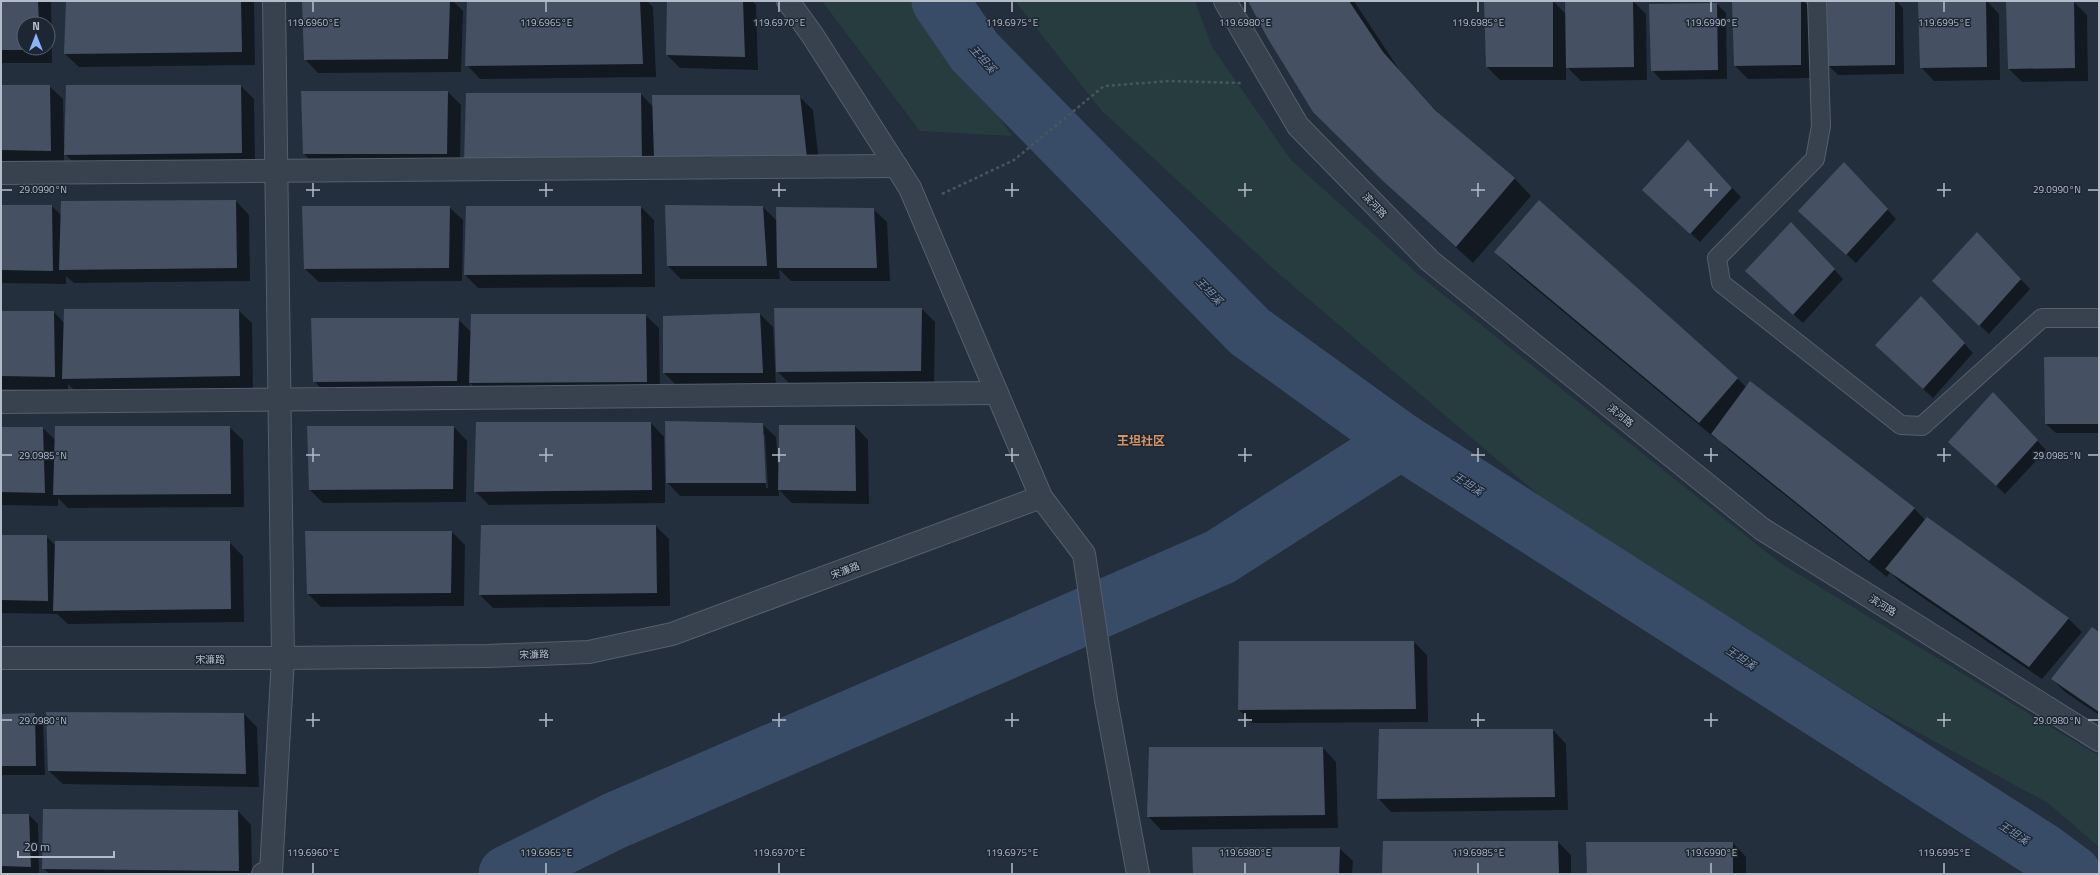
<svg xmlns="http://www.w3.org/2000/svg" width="2100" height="875" font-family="'Titillium Web','Noto Sans SC',sans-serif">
<rect width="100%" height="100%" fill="#242f3e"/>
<g fill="#263c3f">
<polygon points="822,1 918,1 1012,136 920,131"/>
<polygon points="1015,1 1195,1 1212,47 1291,160 1421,277 1780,563 2099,756 2099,847 2048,803 1868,705 1554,508 1278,273 1101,110"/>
</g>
<g fill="#0007" fill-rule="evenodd">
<path d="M1,1h50l1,62h-51zM24,24h24v24h-24z"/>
<polygon points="67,1 254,1 255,65 79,67 65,54"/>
<polygon points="303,1 453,1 463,11 461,72 318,73 305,59"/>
<polygon points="468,1 647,1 653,7 656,77 480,79 467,65"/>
<polygon points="668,1 752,1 756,5 758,70 680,68 667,55"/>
<polygon points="1249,1 1354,1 1400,71 1443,118 1515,179 1531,196 1473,263 1402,198"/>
<polygon points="1485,1 1553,1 1566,14 1588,1 1633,1 1646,14 1647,80 1581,81 1566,66 1566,80 1500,80 1487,67"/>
<polygon points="1733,1 1803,1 1814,12 1814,78 1748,79 1735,66"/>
<polygon points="1828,1 1896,1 1903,8 1904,74 1838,75 1829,66"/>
<polygon points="1941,1 1987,1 1999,14 2000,80 1934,81 1921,67"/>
<polygon points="2074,2 2087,15 2088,81 2022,82 2009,69"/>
<polygon points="1717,4 1726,13 1727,79 1661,80 1652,70 1650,5"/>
<polygon points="1,86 49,86 63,99 64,145 241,86 254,99 255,166 79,168 64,153 64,164 1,163"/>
<polygon points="448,92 461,105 460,167 317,167 304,154"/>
<polygon points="641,94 653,107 799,96 813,110 820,171 478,176"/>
<polygon points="1697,151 1741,197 1700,242 1653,199"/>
<polygon points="1853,172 1896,219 1856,263 1809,220"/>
<polygon points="236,201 249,215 250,281 74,283 66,276 66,284 1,283 1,206 52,206 62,216"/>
<polygon points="449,207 463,220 462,281 319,282 305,269"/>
<polygon points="641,207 654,220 655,287 478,288 465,275"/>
<polygon points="763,207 777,221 873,209 887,222 890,281 791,281 779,269 780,279 681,279 668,266"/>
<polygon points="1800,232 1843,279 1803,323 1755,280"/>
<polygon points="1986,243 2030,289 1989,334 1942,290"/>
<polygon points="1495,252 1737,378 1747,388 1914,508 1925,520 1927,518 2069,619 2082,632 2042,679 1900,582 1890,572 1887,577 1730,451 1717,438 1716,439 1512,269"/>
<polygon points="1930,306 1973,353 1933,398 1885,354"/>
<polygon points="922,309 935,322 934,384 791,385 777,371"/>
<polygon points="238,310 252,323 253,389 76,392 68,384 68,390 1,389 1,312 54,312 64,323"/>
<polygon points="760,314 773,327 776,386 677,386 664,373"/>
<polygon points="645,315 659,328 660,395 484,396 470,383 470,394 327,395 314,381 458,319 472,333"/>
<polygon points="2099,358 2099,433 2056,433 2046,424"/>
<polygon points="2002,403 2046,450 2005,494 1959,451"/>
<path d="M651,423l13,14 1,43 97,-56 14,13 2,29 77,-40 13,14 1,64 -77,-1 -13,-13v6h-99l-15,-16v23l-176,2 -14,-14zM763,435h2l3,53h-2z"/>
<polygon points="229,427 243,440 244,507 68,508 58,498 58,506 1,505 1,428 43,428 56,441"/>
<polygon points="454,427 467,441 466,502 323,503 310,490"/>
<polygon points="656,526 669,539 670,606 493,608 480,595"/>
<polygon points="452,532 465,545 464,606 321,607 308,594"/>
<polygon points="1,536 46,536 56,546 229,542 243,556 244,622 68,624 57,614 1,613"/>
<polygon points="2099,633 2099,715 2065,692 2052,679"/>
<polygon points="1414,642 1427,655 1428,722 1252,723 1239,710"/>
<polygon points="34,714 43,724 45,775 1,775 1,715"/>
<polygon points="244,714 257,727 259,787 63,784 49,771"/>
<polygon points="1553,730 1566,744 1568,810 1391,812 1378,798"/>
<polygon points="1323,748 1336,762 1338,828 1161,830 1148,816"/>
<polygon points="238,811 251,825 252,874 49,874 43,868"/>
<polygon points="1,815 29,815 38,824 39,874 1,874"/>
<polygon points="1558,842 1571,855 1571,874 1383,874"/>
<polygon points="1733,843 1746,857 1746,874 1588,874"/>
<polygon points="1339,848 1353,861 1352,874 1194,874"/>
</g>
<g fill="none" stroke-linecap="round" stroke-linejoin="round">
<g stroke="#394c67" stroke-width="57">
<polyline points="940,1 975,52 1250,332 1401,441 2042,851 2073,874"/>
<polyline points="507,874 614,821 919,689 1220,557 1401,441"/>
</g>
</g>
<g fill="#455162">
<polygon points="1,1 38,1 39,24 24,24 24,48 39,48 39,50 1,50"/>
<polygon points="66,1 241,1 242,52 64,54"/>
<polygon points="302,1 450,1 448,59 304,60"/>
<polygon points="467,1 640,1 643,64 465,66"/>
<polygon points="667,1 743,1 745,57 666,55"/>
<polygon points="1248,1 1349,1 1383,52 1436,111 1515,178 1456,247 1383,181 1313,112 1267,37"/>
<polygon points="1484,1 1553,1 1553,67 1486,67"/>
<polygon points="1565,1 1633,1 1634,67 1566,68"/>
<polygon points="1732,1 1801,1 1801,65 1734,66"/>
<polygon points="1827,1 1895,1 1895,65 1828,66"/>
<polygon points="1918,1 1986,1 1987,67 1920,68"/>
<polygon points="2074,1 2075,68 2008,69 2006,2"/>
<polygon points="1717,3 1718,70 1651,71 1649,4"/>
<polygon points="1,85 50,85 51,151 1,150"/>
<polygon points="66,85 241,85 242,153 64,155"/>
<polygon points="301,91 448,91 447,154 303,154"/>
<polygon points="466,93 641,93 642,161 464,163"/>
<polygon points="652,95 800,95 807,158 654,159"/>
<polygon points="1688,140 1732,188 1690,234 1642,190"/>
<polygon points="1844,162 1888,209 1846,255 1798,211"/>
<polygon points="236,200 237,268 59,270 61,201"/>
<polygon points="1539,200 1738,378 1699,423 1494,252"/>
<polygon points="1,205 52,205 53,271 1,270"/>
<polygon points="665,205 763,206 767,266 667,266"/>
<polygon points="302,206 450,206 449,268 304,269"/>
<polygon points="466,206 641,206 642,274 464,275"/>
<polygon points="776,207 874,208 877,268 777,268"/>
<polygon points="1791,222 1835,269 1793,315 1745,271"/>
<polygon points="1977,232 2021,279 1979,326 1932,281"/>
<polygon points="1921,296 1965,343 1923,389 1875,345"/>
<polygon points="774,308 922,308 921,371 776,372"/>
<polygon points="64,309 239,309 240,376 62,379"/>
<polygon points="1,311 54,311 55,377 1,376"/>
<polygon points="760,313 763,373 663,373 663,316"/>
<polygon points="471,314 646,314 647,382 469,383"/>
<polygon points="311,318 459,318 457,381 313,382"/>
<polygon points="2044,357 2099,357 2099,424 2045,424"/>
<polygon points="1750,381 1915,508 1869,561 1711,434"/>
<polygon points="1993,392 2038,440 1996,486 1948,442"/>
<polygon points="665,421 763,423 766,483 666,483"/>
<polygon points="476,422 651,422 652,490 474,492"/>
<polygon points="779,425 855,425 856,491 778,490"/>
<polygon points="55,426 230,426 231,494 53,495"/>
<polygon points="307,426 454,426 453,489 309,490"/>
<polygon points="1,427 43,427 45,493 1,492"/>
<polygon points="1927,517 2069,618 2029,667 1885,569"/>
<polygon points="481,525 656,525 657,593 479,595"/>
<polygon points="305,531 452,531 451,593 307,594"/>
<polygon points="1,535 47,535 48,601 1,600"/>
<polygon points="55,541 230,541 231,609 53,611"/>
<polygon points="2092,627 2099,632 2099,712 2051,679"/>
<polygon points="1239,641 1414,641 1416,709 1238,710"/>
<polygon points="46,712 244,713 246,774 48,771"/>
<polygon points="35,713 36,766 1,766 1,714"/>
<polygon points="1379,729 1553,729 1555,797 1377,799"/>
<polygon points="1149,747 1323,747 1325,815 1147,817"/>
<polygon points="43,809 238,810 239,871 42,869"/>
<polygon points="1,814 29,814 31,867 1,866"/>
<polygon points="1383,841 1558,841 1559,874 1382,874"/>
<polygon points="1586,842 1733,842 1733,874 1587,874"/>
<polygon points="1192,847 1340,847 1339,874 1193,874"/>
</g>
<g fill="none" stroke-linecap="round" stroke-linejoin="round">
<g stroke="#565f6c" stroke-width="20">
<polyline id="service" points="1817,1 1821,126 1815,159 1717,258 1721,283 1901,425 1922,426 2042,318 2099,318"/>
</g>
<g stroke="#565f6c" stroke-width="24">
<g id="minor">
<polyline points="788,1 813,36 910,188 1041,497 1084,554 1106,700 1138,874"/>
<polyline points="1225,1 1298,126 1430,261 1762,529 2099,740"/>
<polyline points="1,173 896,166"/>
<polyline points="1,402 997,393"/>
<polyline points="263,874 271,872 283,658 274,1"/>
</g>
</g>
<g stroke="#565f6c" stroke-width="24">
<polyline id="tertiary" points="1,658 283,658 488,656 589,652 672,634 1041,497"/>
</g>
<polyline stroke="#44595c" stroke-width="2.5" stroke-dasharray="3 3" stroke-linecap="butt" points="942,194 1014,160 1104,86 1170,81 1241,83"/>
<use href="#service" stroke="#38414e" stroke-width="18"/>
<use href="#minor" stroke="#38414e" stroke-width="22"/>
<use href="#tertiary" stroke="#38414e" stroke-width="22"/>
</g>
<path fill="none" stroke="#b4bcc9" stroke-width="1.5" d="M313,2v10M546,2v10M779,2v10M1012,2v10M1245,2v10M1478,2v10M1711,2v10M1944,2v10M313,183v14M546,183v14M779,183v14M1012,183v14M1245,183v14M1478,183v14M1711,183v14M1944,183v14M2,190h10M306,190h14M539,190h14M772,190h14M1005,190h14M1238,190h14M1471,190h14M1704,190h14M1937,190h14M2088,190h10M313,448v14M546,448v14M779,448v14M1012,448v14M1245,448v14M1478,448v14M1711,448v14M1944,448v14M2,455h10M306,455h14M539,455h14M772,455h14M1005,455h14M1238,455h14M1471,455h14M1704,455h14M1937,455h14M2088,455h10M313,713v14M546,713v14M779,713v14M1012,713v14M1245,713v14M1478,713v14M1711,713v14M1944,713v14M2,720h10M306,720h14M539,720h14M772,720h14M1005,720h14M1238,720h14M1471,720h14M1704,720h14M1937,720h14M2088,720h10M313,863v10M546,863v10M779,863v10M1012,863v10M1245,863v10M1478,863v10M1711,863v10M1944,863v10"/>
<g text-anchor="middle" stroke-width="3" stroke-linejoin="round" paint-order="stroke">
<g font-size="10" fill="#b4bcc9" stroke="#1d2633">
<text transform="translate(1375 205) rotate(46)" y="4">滨河路</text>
<text transform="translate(1621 415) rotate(39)" y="4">滨河路</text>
<text transform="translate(845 570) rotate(-20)" y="4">宋濂路</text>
<text transform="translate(1883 605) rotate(32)" y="4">滨河路</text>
<text transform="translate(534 654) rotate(-2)" y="4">宋濂路</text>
<text x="210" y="663">宋濂路</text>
</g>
<g font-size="11" font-style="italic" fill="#7c92b1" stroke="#1d2633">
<text transform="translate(983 59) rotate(48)" y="4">王坦溪</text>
<text transform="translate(1209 291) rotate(46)" y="4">王坦溪</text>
<text transform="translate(1468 484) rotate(33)" y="4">王坦溪</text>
<text transform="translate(1741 658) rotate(33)" y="4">王坦溪</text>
<text transform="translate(2014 833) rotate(33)" y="4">王坦溪</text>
</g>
<g font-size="12" font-weight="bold" fill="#d59563" stroke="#1d2633">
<text x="1141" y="445">王坦社区</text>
</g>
</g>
<g font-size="10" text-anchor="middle" fill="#b4bcc9" stroke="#1d2633" stroke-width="3" stroke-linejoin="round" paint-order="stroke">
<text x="313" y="26">119.6960°E</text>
<text x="546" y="26">119.6965°E</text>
<text x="779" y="26">119.6970°E</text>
<text x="1012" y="26">119.6975°E</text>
<text x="1245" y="26">119.6980°E</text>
<text x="1478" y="26">119.6985°E</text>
<text x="1711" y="26">119.6990°E</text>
<text x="1944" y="26">119.6995°E</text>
<text x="43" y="193">29.0990°N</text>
<text x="2057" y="193">29.0990°N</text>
<text x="43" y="459">29.0985°N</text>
<text x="2057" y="459">29.0985°N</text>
<text x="43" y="724">29.0980°N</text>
<text x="2057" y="724">29.0980°N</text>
<text x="313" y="856">119.6960°E</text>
<text x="546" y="856">119.6965°E</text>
<text x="779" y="856">119.6970°E</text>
<text x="1012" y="856">119.6975°E</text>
<text x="1245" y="856">119.6980°E</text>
<text x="1478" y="856">119.6985°E</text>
<text x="1711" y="856">119.6990°E</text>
<text x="1944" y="856">119.6995°E</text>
</g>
<rect width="2100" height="875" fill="none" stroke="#b4bcc9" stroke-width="4"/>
<g transform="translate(36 36)"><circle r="19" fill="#1d2633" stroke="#59626f"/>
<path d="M0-3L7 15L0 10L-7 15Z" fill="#8ab4f8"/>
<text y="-6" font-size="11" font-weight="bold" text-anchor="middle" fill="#b4bcc9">N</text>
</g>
<path d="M18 851v6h96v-6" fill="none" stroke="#b4bcc9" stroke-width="2"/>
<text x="24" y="851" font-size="12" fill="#b4bcc9" stroke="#1d2633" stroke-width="3" paint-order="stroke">20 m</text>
</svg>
